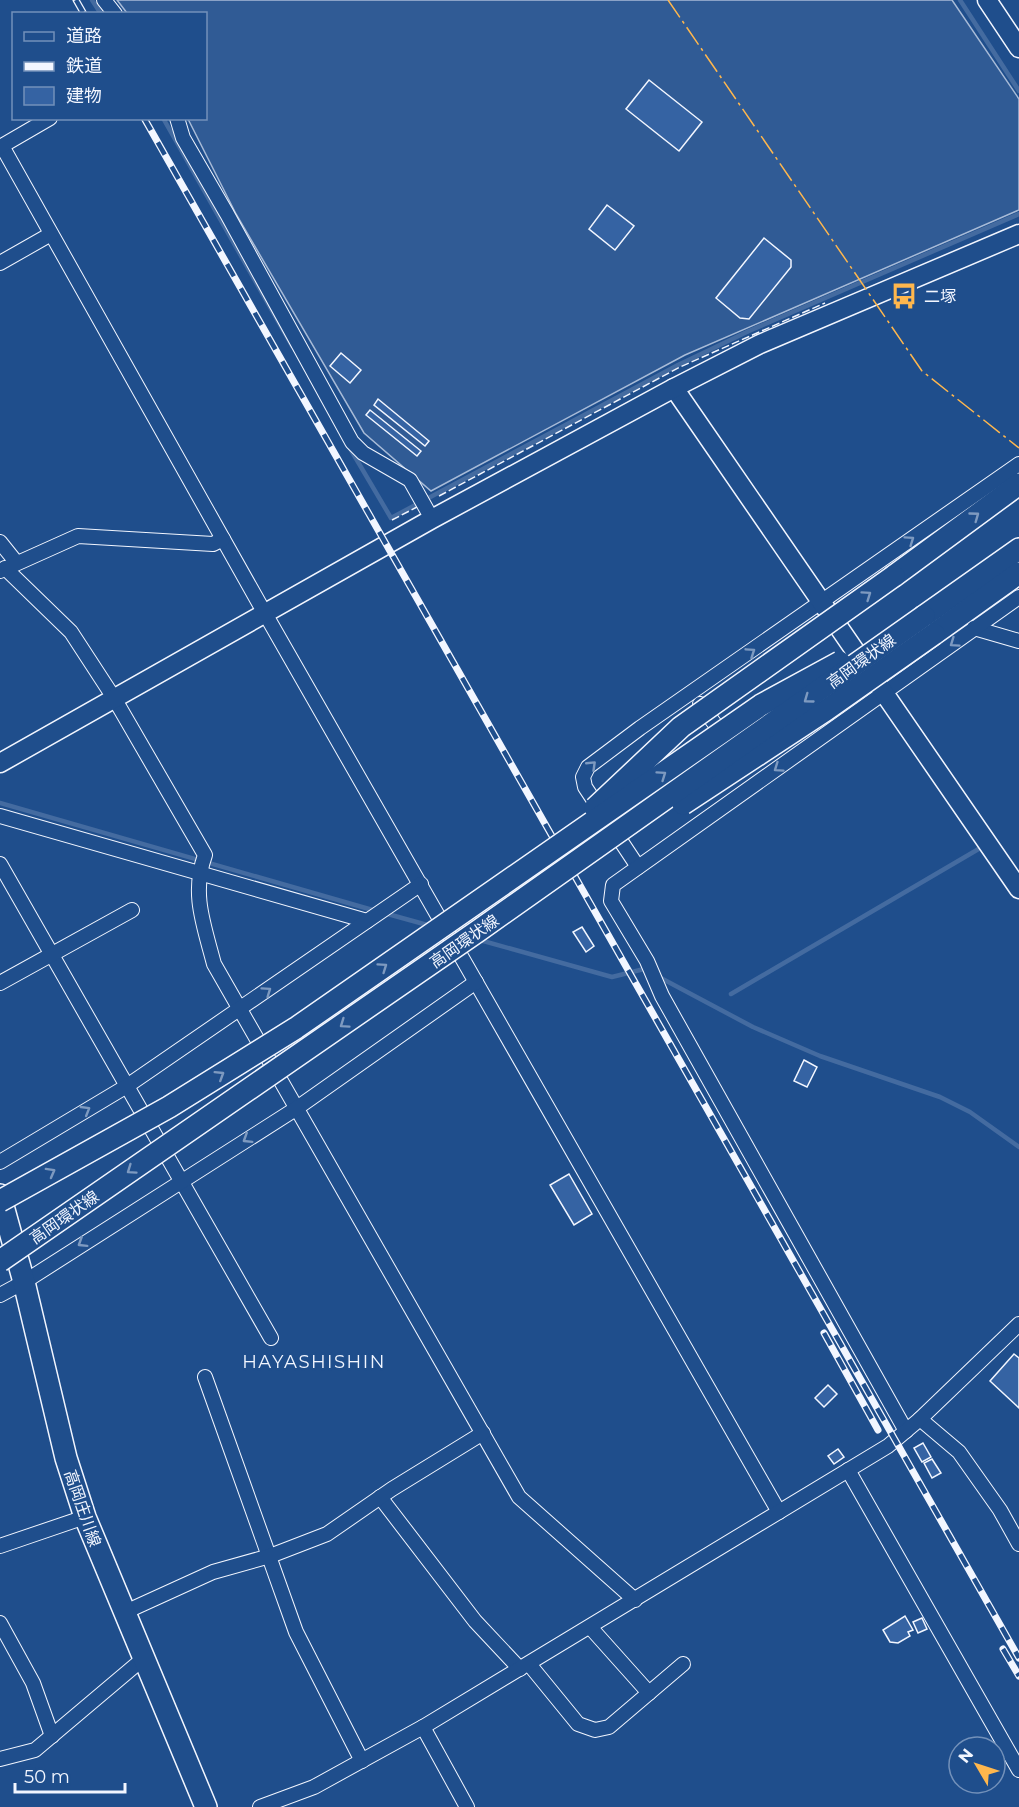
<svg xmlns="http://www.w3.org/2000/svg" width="1019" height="1807" font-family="Montserrat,'Noto Sans JP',sans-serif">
<rect width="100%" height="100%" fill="#1f4e8c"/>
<polygon fill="#305b95" stroke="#a8bbd7" stroke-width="1.5" points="117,0 952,0 1019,99 1019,210 685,355 431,491 364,433 236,214 188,119 206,118 206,14 127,13"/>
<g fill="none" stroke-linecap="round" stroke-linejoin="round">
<g stroke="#446ba0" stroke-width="4.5">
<polyline points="92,0 101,14"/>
<polyline points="960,0 1019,91"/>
<polyline points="163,118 292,346"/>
<polyline points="348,445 391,518 678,365 749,331 1019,214"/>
<polyline points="0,803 376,911"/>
<polyline points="384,913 431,926"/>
<polyline points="476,939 612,977 644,969 647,970"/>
<polyline points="657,976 753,1027 820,1056 940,1097 970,1112 1019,1147"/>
<polyline points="731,994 982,847"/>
</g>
</g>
<g fill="#3563a3" stroke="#f2f6ff" stroke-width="1.5">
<polygon points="649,80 702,122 679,151 626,109"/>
<polygon points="607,205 634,226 615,250 589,229"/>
<polygon points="764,238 791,260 791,267 749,319 740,318 716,298"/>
<polygon points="341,353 361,370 350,383 330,366"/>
<polygon points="378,399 429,441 425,446 374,405"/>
<polygon points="370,410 421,451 417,456 366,415"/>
<polygon points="582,927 594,946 586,952 573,932"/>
<polygon points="804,1060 817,1067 807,1087 794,1081"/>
<polygon points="569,1174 592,1214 574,1225 550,1185"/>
<polygon points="1014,1354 1019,1358 1019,1408 990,1381"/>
<polygon points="828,1385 837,1394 824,1407 815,1398"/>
<polygon points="923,1443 931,1457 922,1462 914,1448"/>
<polygon points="838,1449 844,1457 834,1464 828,1456"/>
<polygon points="932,1459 941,1473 932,1478 924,1463"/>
<polygon points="905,1616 913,1630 908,1632 910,1636 898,1643 890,1642 883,1630"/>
<polygon points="922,1618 927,1629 918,1633 913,1622"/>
</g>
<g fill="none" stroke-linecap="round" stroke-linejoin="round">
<g stroke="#f2f6ff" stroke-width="16">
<g id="street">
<polyline points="104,0 115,14"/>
<polyline points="177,118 183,138 227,214 352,442 363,453 410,480 432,519"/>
<polyline points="2,146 259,603 779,1512"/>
<polyline points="0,147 50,118"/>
<polyline points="0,263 51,234"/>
<polyline points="0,542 16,562"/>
<path d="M5,568l66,64 43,66 91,157c-14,39 -1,70 9,109l305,533 116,103"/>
<polyline points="0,571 78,536 213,544 223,539"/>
<polyline points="974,628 1019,641"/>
<polyline points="700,704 726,739"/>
<polyline points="0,816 367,921"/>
<polyline points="0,864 271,1338"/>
<polyline points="638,867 585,787 583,777 588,767 640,728 1019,464"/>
<polyline points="0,983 132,910"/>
<polyline points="0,1162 127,1086 421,884"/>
<polyline points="0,1295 24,1282 297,1108 476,982"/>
<polyline points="205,1377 296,1632 362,1761"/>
<polyline points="920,1419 959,1452 1000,1510 1019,1544"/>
<polyline points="906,1431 662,996 647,961 611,901 613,885 1019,597"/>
<polyline points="848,1470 1019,1770"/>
<polyline points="380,1497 475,1621 520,1669"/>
<polyline points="0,1546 85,1517"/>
<polyline points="123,1613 213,1572 270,1556 327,1534 392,1489 483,1433"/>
<polyline points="0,1623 33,1683 52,1736"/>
<polyline points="590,1627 649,1693"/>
<polyline points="529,1664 578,1724 595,1730 609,1727 683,1664"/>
<polyline points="423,1727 467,1807"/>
<polyline points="0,1759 35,1750 144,1658"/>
<polyline points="260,1807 314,1787 423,1727 888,1446 920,1419 1019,1324"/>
</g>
</g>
<g stroke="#f2f6ff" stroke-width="21">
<g id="secondary">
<polyline points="987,0 1019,48"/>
<polyline points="674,388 1019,889"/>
<polyline points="0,763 432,519 674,388 760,344 1019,234"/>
</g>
</g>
<g stroke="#f2f6ff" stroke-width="24">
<g id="primary">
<polyline points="894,576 1019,484"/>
<polyline points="924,616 1019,549"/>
<polyline points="934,634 1019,573"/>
<polyline points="0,1195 24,1282 66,1458 85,1517 206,1807"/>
</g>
</g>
<use href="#street" stroke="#1f4e8c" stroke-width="14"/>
<use href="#secondary" stroke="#1f4e8c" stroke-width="18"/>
<use href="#primary" stroke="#1f4e8c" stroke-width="21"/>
<g stroke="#f2f6ff" stroke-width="7">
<g id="rail">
<polyline points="76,0 84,14"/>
<polyline points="144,118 1019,1658"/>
<polyline points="824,1333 878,1430"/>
<polyline points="1003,1649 1019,1676"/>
</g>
</g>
<use href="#rail" stroke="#1f4e8c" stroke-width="4.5" stroke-dasharray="14" stroke-linecap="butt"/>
<g stroke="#f2f6ff" stroke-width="24" stroke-linecap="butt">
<g id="primary-bridge">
<polyline points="683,804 826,710 934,634"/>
<polyline points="595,808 681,727 894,576"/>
<polyline points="0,1201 169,1107 296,1028 761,705 840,662"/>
<polyline points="0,1261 478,931 924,616"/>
</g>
</g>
<use href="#primary-bridge" stroke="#1f4e8c" stroke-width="21"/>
<g stroke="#f2f6ff" stroke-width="1.5" stroke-dasharray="8 3" stroke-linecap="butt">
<polyline points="439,496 680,367 825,303"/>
<polyline points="392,520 417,507"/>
</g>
<polyline stroke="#ffb74d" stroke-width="1.5" stroke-dasharray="21 4.5 3 4.5" stroke-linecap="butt" points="668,0 922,371 1019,448"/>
</g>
<defs><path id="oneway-chevron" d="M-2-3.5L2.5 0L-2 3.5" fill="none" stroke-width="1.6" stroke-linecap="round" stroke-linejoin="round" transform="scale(1.5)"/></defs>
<g stroke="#7e9ac0">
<use href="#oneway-chevron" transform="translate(975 516) rotate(-36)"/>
<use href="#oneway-chevron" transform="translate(910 540) rotate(-35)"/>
<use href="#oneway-chevron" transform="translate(867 595) rotate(-35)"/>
<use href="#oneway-chevron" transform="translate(954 643) rotate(145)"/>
<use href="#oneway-chevron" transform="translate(751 652) rotate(-34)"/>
<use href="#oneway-chevron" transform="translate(808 699) rotate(144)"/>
<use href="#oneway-chevron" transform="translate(592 765) rotate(-44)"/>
<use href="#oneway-chevron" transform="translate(778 768) rotate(145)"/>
<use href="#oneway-chevron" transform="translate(662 775) rotate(-35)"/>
<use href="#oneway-chevron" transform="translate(383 967) rotate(-35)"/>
<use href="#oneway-chevron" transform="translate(267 991) rotate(-35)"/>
<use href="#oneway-chevron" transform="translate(344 1024) rotate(145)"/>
<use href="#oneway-chevron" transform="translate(220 1075) rotate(-32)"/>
<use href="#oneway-chevron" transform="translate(86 1110) rotate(-31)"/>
<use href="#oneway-chevron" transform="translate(247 1139) rotate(148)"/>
<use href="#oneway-chevron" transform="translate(131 1170) rotate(145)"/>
<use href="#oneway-chevron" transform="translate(51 1172) rotate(-29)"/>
<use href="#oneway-chevron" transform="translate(82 1243) rotate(148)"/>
</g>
<defs>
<g id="bus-bare" transform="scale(2.07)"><path d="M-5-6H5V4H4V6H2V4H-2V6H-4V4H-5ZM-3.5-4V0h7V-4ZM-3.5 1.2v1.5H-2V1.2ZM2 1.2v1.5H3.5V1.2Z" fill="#ffb74d" stroke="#1f4e8c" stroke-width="2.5" paint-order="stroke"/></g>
</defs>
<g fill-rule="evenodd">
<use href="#bus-bare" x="904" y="296"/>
</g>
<g text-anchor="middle" stroke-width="4.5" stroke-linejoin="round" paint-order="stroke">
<g font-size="16" fill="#f2f6ff" stroke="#1f4e8c" text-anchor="start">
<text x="924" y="302">二塚</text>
</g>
<g font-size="16" fill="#f2f6ff" stroke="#1f4e8c">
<text transform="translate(861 661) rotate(-36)" y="6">高岡環状線</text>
<text transform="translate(464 941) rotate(-35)" y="6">高岡環状線</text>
<text transform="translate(64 1217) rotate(-35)" y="6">高岡環状線</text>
<text transform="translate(83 1508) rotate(71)" y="6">高岡庄川線</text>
</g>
<g font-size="18" letter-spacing="1.5" fill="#f2f6ff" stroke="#1f4e8c">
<text x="314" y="1368">HAYASHISHIN</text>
</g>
</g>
<rect x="12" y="12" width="195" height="108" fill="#1f4e8c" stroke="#7391ba" stroke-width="1.5"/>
<rect x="24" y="32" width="30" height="9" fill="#1f4e8c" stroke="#7391ba" stroke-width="1.5"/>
<text x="66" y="42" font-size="18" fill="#f2f6ff">道路</text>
<rect x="24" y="62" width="30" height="9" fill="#f2f6ff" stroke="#7391ba" stroke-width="1.5"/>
<text x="66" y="72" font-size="18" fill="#f2f6ff">鉄道</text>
<rect x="24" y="87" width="30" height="18" fill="#3563a3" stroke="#7391ba" stroke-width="1.5"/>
<text x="66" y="102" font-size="18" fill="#f2f6ff">建物</text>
<g transform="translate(977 1765) rotate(309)"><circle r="28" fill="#1f4e8c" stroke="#7391ba" stroke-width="1.5"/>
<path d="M0-4.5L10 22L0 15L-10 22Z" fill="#ffb74d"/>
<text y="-9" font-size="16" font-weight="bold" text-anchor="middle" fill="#f2f6ff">N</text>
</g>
<path d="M15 1783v9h110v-9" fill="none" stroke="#f2f6ff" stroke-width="3"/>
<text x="24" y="1783" font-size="18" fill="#f2f6ff" stroke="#1f4e8c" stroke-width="4.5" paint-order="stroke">50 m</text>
</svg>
